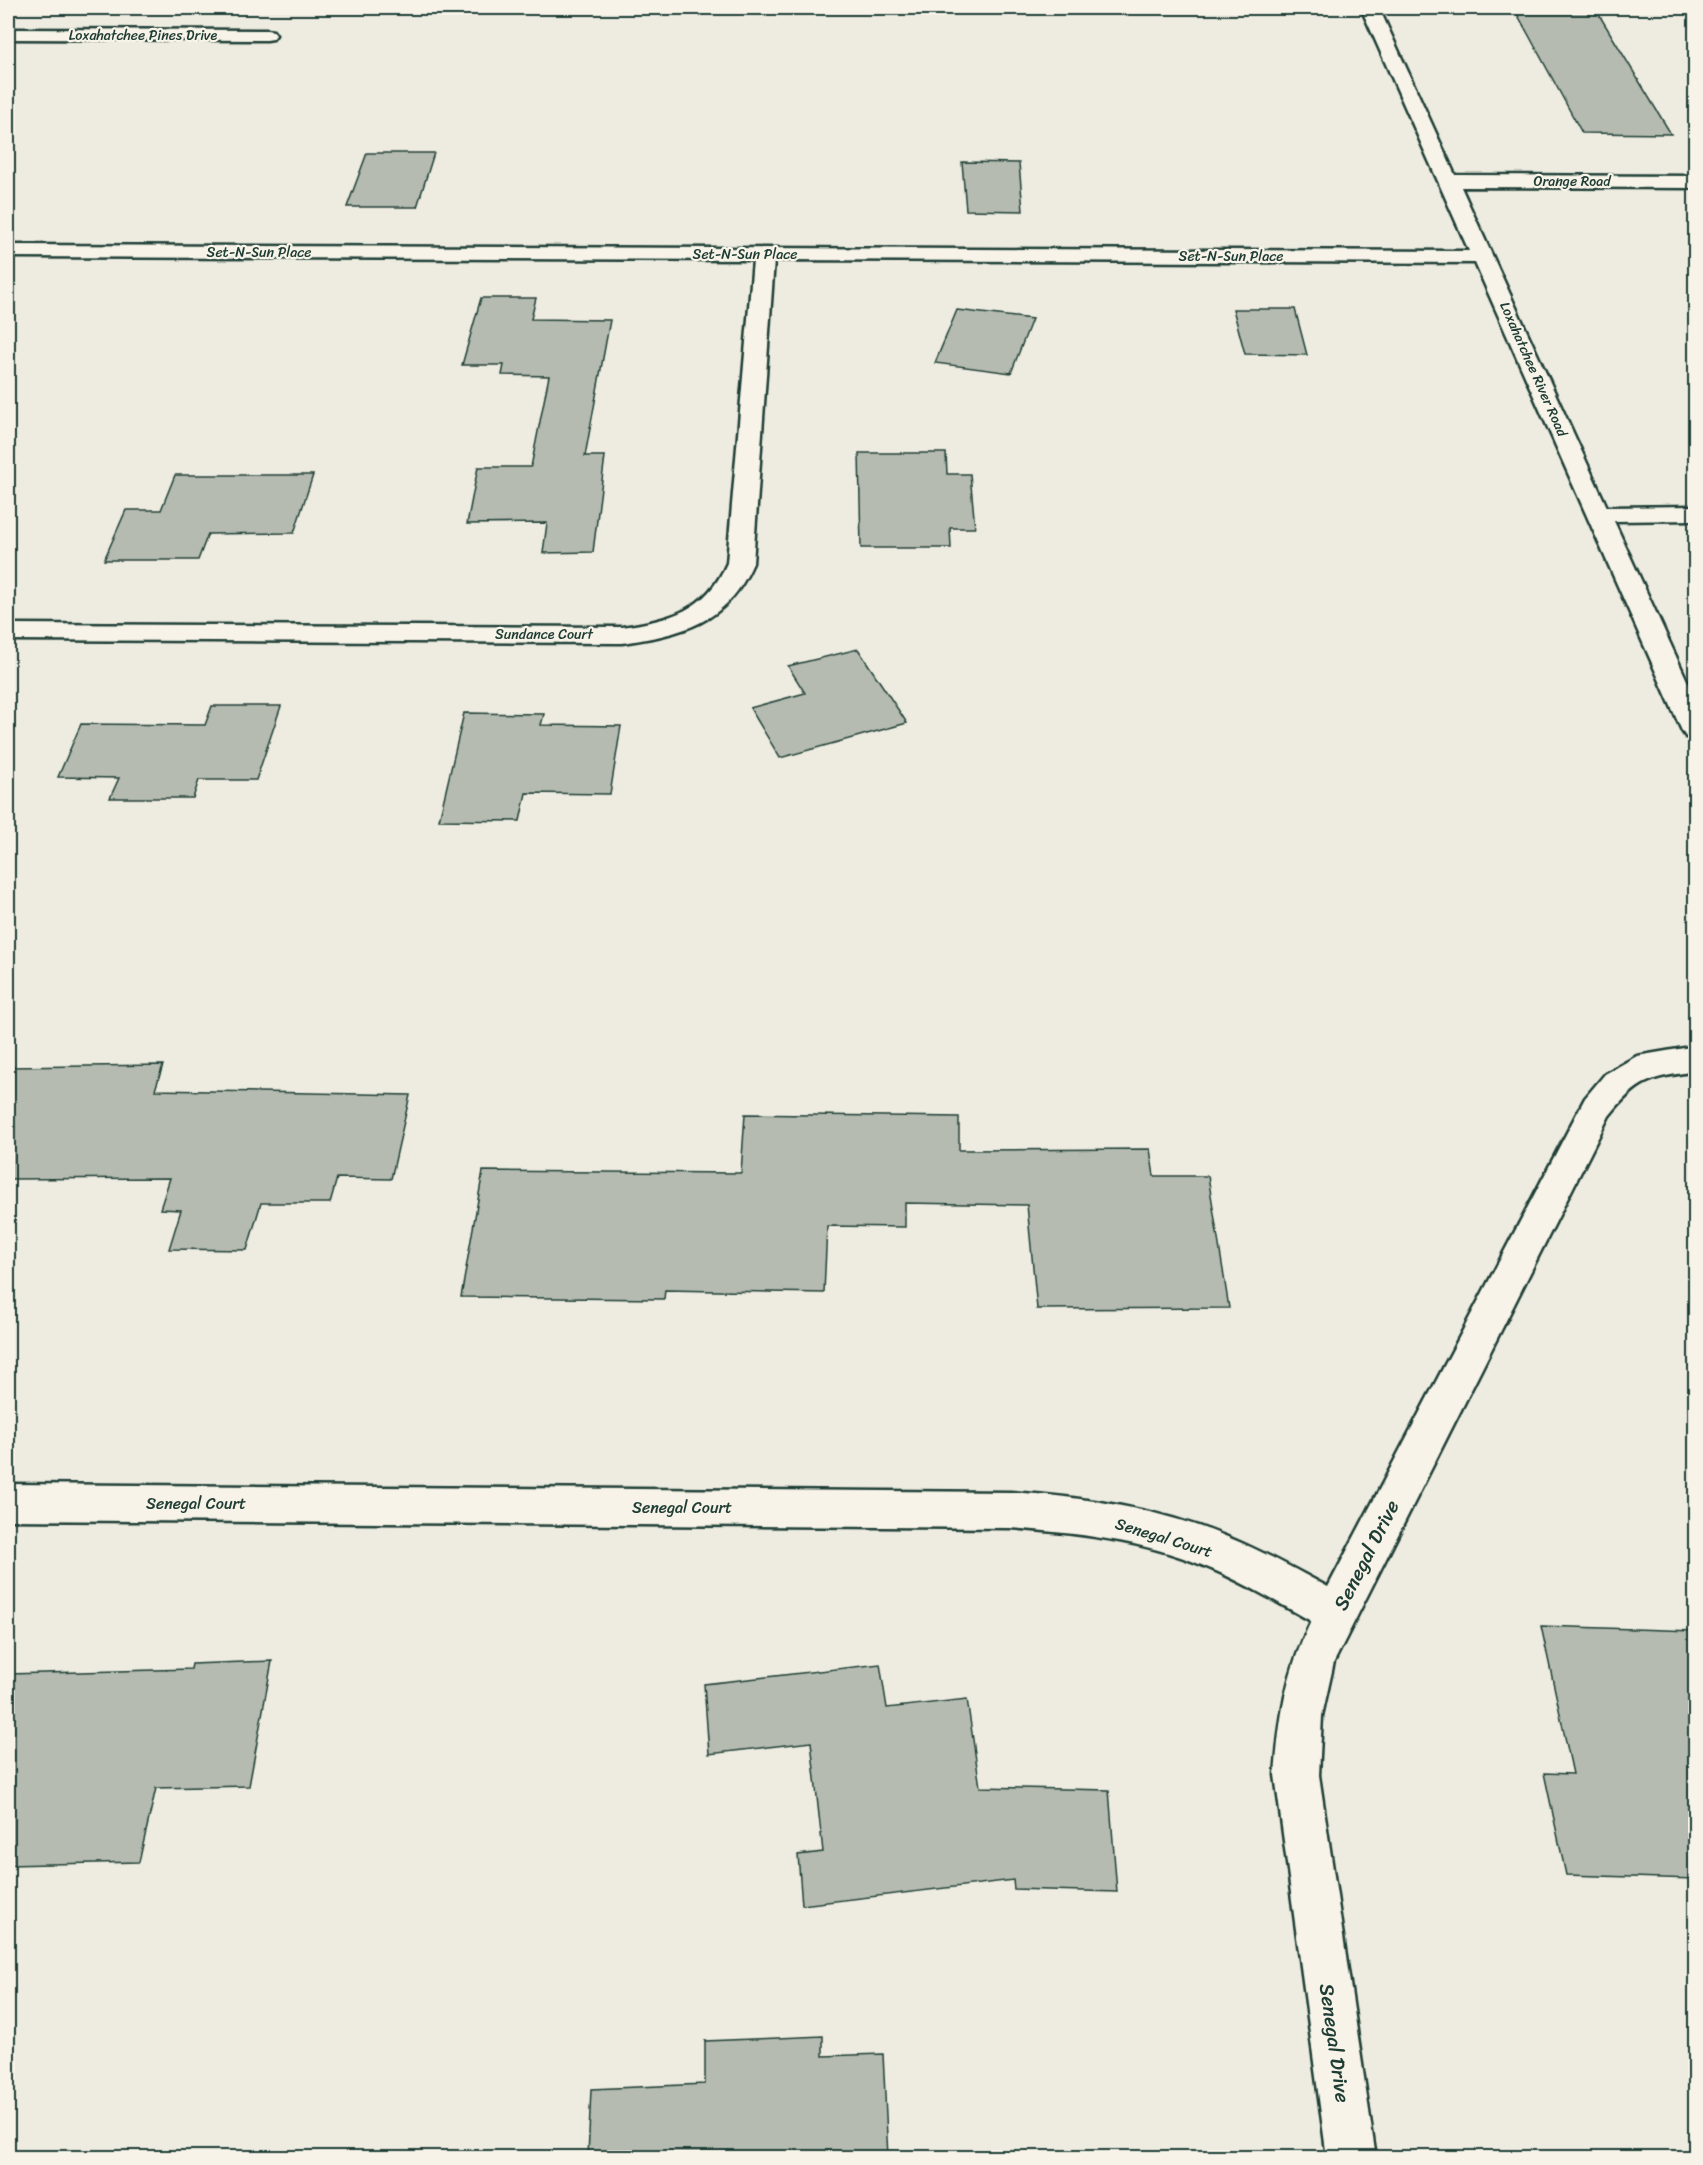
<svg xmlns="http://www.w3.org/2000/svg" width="1703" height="2165" font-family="Sriracha,sans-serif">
<rect width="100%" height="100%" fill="#eeece1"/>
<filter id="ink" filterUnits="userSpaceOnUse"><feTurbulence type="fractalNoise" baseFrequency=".0167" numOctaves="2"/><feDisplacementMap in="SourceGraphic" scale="12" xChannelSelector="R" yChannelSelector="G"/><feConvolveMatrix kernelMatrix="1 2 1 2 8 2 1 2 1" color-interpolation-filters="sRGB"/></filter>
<g filter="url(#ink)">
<g fill="#b5bbb0" stroke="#1f3d34" stroke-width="1.5">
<polygon points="1514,8 1595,8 1671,134 1582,133"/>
<polygon points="367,153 434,153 417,207 347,207"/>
<polygon points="962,162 1019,163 1023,211 966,210"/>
<polygon points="481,298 536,298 531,319 610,320 585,456 605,456 593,552 543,553 547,523 467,524 478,467 531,467 549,376 502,375 504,365 462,365"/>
<polygon points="1233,309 1295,309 1307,355 1245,354"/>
<polygon points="957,310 1032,319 1011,373 935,363"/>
<polygon points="859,453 946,453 947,474 970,474 975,528 950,528 951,548 861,548"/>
<polygon points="175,475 313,475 294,533 208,534 198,560 104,560 126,510 161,510"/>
<polygon points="858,649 907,723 780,758 750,708 805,693 788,666"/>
<polygon points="212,706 281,706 256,780 199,780 193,798 110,798 119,778 58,777 81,724 205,725"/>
<polygon points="464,713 544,714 541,725 621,726 610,794 526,793 520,821 439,820"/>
<polygon points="163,1065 155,1090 410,1095 391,1179 337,1178 330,1203 261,1203 247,1250 169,1249 181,1210 160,1209 170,1178 8,1179 8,1067"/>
<polygon points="745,1114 959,1117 959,1150 1150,1149 1154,1176 1208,1176 1229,1308 1037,1309 1027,1205 905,1203 905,1227 827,1226 824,1293 665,1290 664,1299 461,1297 483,1171 741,1173"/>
<polygon points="1541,1626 1695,1631 1695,1879 1566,1875 1544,1773 1573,1774"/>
<polygon points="272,1661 249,1786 156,1788 139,1862 8,1865 8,1674 191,1669 192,1664"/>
<polygon points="880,1664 887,1708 967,1699 980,1787 1109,1790 1117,1892 1014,1889 1013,1880 802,1905 798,1855 823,1852 811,1742 709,1754 704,1684"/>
<polygon points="823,2036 823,2056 883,2054 888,2157 588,2157 591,2089 705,2084 705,2041"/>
</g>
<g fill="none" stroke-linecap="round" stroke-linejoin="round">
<g stroke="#1f3d34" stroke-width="5">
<g id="minor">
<path d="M1361,8h18l76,167 241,1v12l-235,-1 146,320 89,-1v14l-82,1 82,179v40l-10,-3 -4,-6 -207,-468 -701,-3 -21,303c-26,61 -71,71 -131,80l-614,-3v-16l614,3c48,-7 84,-16 105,-64l26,-303 -745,-3v-12l1461,6z"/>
<polygon points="8,29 267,30 273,31 276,35 273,39 267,40 8,39"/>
<path d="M1696,1046v25c-46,7 -57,8 -87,45l-275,546 -12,54 -3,59 57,383h-49l-52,-383c5,-60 10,-99 36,-154 -35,-19 -69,-40 -107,-55 -61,-26 -129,-33 -194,-38l-1002,-8v-36l1002,8c74,5 146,16 215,44 36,14 69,33 103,51l257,-489 20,-24 32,-18z"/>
</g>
</g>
<use href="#minor" fill="#f7f3e8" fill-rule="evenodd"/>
</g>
</g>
<g text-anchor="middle" stroke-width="4.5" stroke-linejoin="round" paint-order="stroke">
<g font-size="14" fill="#1f3d34" stroke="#f7f3e8">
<text x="143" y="40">Loxahatchee Pines Drive</text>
<text x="1572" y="186">Orange Road</text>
<text x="259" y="257">Set-N-Sun Place</text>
<text x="745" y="259">Set-N-Sun Place</text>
<text x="1231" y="261">Set-N-Sun Place</text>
<text transform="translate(1534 369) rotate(66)" y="5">Loxahatchee River Road</text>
<text x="544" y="639">Sundance Court</text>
</g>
<g font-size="16" fill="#1f3d34" stroke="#f7f3e8">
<text x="196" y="1509">Senegal Court</text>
<text x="682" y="1513">Senegal Court</text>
<text transform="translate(1164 1537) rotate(17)" y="6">Senegal Court</text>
</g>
<g font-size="20" fill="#1f3d34" stroke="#f7f3e8">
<text transform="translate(1366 1555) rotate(-63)" y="7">Senegal Drive</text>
<text transform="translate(1335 2043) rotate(82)" y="7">Senegal Drive</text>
</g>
</g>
<rect width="1703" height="2165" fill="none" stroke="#f7f3e8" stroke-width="30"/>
<rect x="15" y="15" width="1673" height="2135" fill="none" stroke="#1f3d34" stroke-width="2" filter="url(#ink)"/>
</svg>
